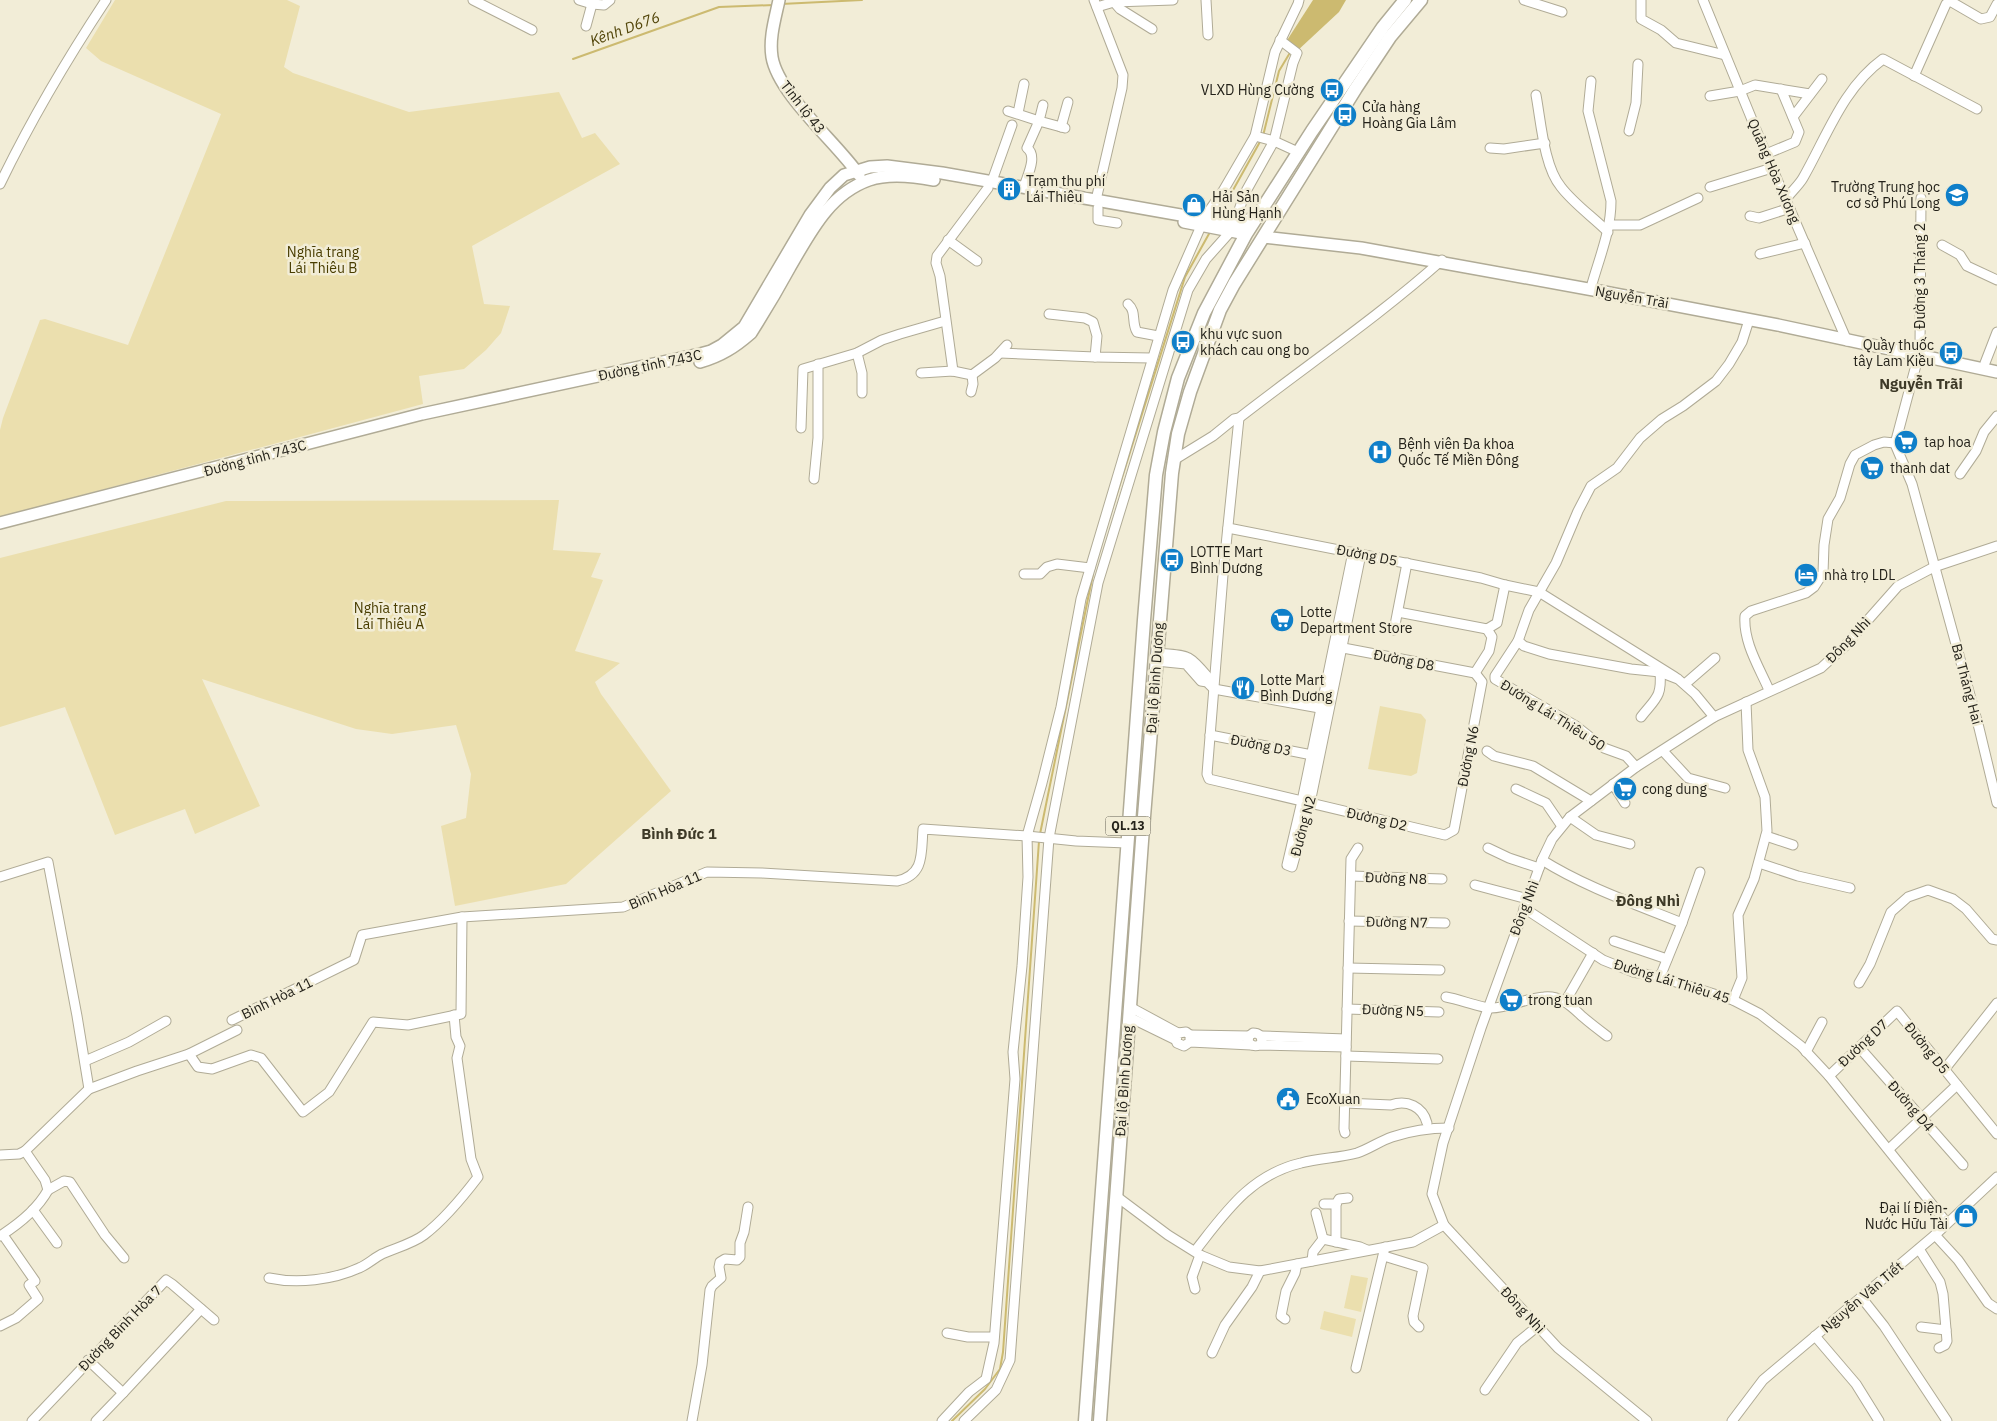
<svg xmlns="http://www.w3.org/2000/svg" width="1997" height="1421" font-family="'IBM Plex Sans',sans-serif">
<rect width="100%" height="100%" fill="#f2edd7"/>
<g fill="#ebdfae">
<polygon points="115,0 287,0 300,6 284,67 293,73 409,112 559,92 582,138 595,133 620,164 472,246 484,304 510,306 501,333 486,350 464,369 419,376 423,404 0,517 0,430 3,418 40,320 45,319 128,345 221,114 101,61 86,48"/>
<polygon points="559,500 553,550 601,553 591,577 603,580 575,651 620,663 595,682 601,694 671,791 566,884 455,906 441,826 466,818 471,774 456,725 392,734 356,729 202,679 260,806 195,834 185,809 115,835 65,707 0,727 0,558 226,501"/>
<polygon points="1380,706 1421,714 1426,720 1417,773 1411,776 1368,769"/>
<polygon points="1351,1275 1368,1278 1361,1312 1344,1308"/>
<polygon points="1324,1311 1356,1319 1352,1337 1320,1329"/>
</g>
<polygon fill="#ccba70" points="1313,0 1346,0 1339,12 1296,52 1284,45"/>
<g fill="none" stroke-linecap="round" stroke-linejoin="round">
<g stroke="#ccba70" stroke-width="2">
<polyline points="781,4 862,0"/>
<polyline points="573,59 719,7 774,5"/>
<polyline points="1263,136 1279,71 1291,51"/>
<polyline points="1218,217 1261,140"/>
<polyline points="1109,519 1185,277 1210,232"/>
<polyline points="1040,834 1093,574"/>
<polyline points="952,1421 985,1389 1000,1369 1003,1352 1039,841"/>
</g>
<g stroke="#b0ab96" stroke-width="11">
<g id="minor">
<polyline points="473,0 532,30"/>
<polyline points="579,0 592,4 586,26"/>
<polyline points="1094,0 1123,75 1122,88 1096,200"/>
<polyline points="1206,0 1208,35"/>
<polyline points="1524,0 1562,12"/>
<polyline points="1641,0 1641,19 1661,30 1676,43 1725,55"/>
<polyline points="1703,0 1766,154 1847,341"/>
<polyline points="1114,2 1120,9 1152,29"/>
<polyline points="592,4 604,5 610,0"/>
<polyline points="1097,7 1114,2 1173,0"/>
<polyline points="1914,76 1946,4 1950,1 1981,19 1990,17 1997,4"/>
<path d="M1591,81l-3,30 23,90c0,29 -11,55 -19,83"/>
<path d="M1536,95c5,27 8,72 25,92 13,17 32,30 47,45"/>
<polyline points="1710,96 1740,91 1755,85 1810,94"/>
<polyline points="1043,105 1039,121 1065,128"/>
<path d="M1008,111l31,10 -12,27c11,8 0,28 -3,39"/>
<polyline points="1018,113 1024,84"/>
<polyline points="1793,117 1822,79"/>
<polyline points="1061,127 1068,102"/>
<polyline points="1629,131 1636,103 1638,64"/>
<polyline points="1255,136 1274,141 1298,152"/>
<polyline points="1490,148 1504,149 1545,143"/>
<polyline points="1766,154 1795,142 1799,132 1781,89"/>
<polyline points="992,181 1012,125"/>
<path d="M0,184c31,-64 67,-125 106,-184"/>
<polyline points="1710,187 1772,168"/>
<polyline points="1921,198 1920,350 1895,444 1912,484 1979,728 1997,803"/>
<path d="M1786,199c5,-7 13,-14 17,-21 24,-42 40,-90 80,-119l94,50"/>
<polyline points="1098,208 1098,220 1117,223"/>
<polyline points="1750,216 1759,218 1790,208"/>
<polyline points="1204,218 1223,191 1255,136 1275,52 1298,4 1299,0"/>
<polyline points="1234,224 1245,193 1274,141 1293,63 1297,53 1280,40"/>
<polyline points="1610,225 1640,225 1698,198"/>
<polyline points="948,240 977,261"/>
<polyline points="1942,245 1960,255 1967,266 1997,280"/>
<polyline points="1760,254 1805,243"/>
<path d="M1128,304c9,8 3,18 9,28l21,4"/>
<polyline points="1049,314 1085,318 1093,322 1097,336 1095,357 1151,358"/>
<polyline points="857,353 862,373 862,393"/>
<polyline points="1000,353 1095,357"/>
<polyline points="1985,363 1997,332"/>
<polyline points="953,371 940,276 936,263 937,256 988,188"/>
<polyline points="921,373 953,371 972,375 995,358 1007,345"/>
<polyline points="971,392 973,384 972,375"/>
<polyline points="1239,418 1223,575 1207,774 1209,779 1445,835 1454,830 1482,682 1475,673"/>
<polyline points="801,428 803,369 857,353 882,340 900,334 945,321"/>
<path d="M1174,460l39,-24 21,-17 5,-1c68,-53 139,-101 203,-158"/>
<polyline points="1960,474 1976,451 1984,432 1997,416"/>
<polyline points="814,479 818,438 818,364"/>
<polyline points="1228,528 1481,578 1505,585 1539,592 1675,677"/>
<polyline points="1353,552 1302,801 1287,865 1292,867 1310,803 1361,554"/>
<polyline points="1024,574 1040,574 1047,567 1057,564 1090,568"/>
<polyline points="1398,612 1487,629"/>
<polyline points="1487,629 1497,623 1505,585"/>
<polyline points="1394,630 1407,563"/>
<polyline points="1518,641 1524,646 1549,654 1631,669 1660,672 1678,679 1695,694 1714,717"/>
<polyline points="1338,647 1475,673"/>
<path d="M1157,653c30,3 30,-1 50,23v6"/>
<polyline points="1156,661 1186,664 1201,681 1207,682 1214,689 1325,709"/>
<polyline points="1475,673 1489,651 1492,637 1487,629"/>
<polyline points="1685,684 1715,658"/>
<path d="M1769,690c-10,-23 -26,-48 -24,-74l6,-5 55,-18 8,-6 9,-14 1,-28 4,-26 12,-21 10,-34 5,-9 19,-10 10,-3 11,1"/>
<path d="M1641,717c15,-19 21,-20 19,-45"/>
<polyline points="1210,735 1312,755"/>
<polyline points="1487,751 1494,756 1533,766 1591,801"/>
<polyline points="1663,751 1688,778 1725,788"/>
<polyline points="1636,767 1626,756 1604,748 1576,726 1495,679 1495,676 1518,641 1529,610 1556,563 1578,511 1591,486 1617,468 1640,438 1662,419 1683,406 1716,381 1729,364 1742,342 1749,320"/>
<polyline points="1613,784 1625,803"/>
<polyline points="1516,789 1546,803 1561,825"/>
<polyline points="1570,817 1596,835 1630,844"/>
<polyline points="1766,836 1793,845"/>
<polyline points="1488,848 1509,858 1539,868"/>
<path d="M1542,860c43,27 93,44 140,63"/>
<polyline points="1759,863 1798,876 1850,888"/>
<polyline points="1351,876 1442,879"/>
<polyline points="0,877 48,862 77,1016 89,1089"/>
<polyline points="1475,885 1528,899"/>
<polyline points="1524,908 1603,960 1633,972 1660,977 1733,1000 1760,1014 1801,1046 1829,1076 1947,1223"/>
<polyline points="1349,921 1445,923"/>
<polyline points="1614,941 1667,959"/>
<polyline points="1348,968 1440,970"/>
<polyline points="1660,977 1682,923 1700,872"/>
<polyline points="1859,983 1870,964 1891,912 1908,897 1928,890 1953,899 1966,909 1992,939 1997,940"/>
<path d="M1446,997c13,2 35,11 45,11 18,0 35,-10 53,-11 17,-2 28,10 39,20 8,7 16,13 24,19"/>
<polyline points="1733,1000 1742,978 1738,915 1754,879 1767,831 1765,797 1748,750 1746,702"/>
<polyline points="1565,1002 1593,953"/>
<polyline points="1130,1007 1178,1033"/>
<polyline points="1347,1009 1439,1012"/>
<polyline points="1129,1017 1176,1040"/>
<path d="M232,1020l122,-60 8,-25 100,-18 161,-10 84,-35 55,1 135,8c28,-6 24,-28 26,-52l104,7 49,5 51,2"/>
<polyline points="1190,1035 1249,1036"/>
<polyline points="1262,1036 1346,1039"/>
<polyline points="1190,1042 1190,1035 1186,1032 1178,1033 1176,1040 1177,1043 1184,1046 1190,1042 1251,1045"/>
<path d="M1260,1045l2,-4c-1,-6 -3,-8 -9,-8l-4,3 -1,5c3,5 6,6 12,4l86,2"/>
<polyline points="1859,1047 1963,1165"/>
<polyline points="1806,1052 1822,1022"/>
<polyline points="189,1054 237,1030"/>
<polyline points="1346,1056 1438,1059"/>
<polyline points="85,1061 129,1042 166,1021"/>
<polyline points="1944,1070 1997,1003"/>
<polyline points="1829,1076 1897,1011 1997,1134"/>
<path d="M1345,1103l46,2c16,-6 32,2 36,18"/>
<polyline points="1345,1133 1344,1129 1351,859 1358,848"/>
<polyline points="1889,1149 1957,1085"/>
<polyline points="0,1155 19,1154 25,1151 89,1089 137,1071 189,1054 198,1067 212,1069 251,1055 261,1058 303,1112 329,1092 373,1022 408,1025 461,1014 462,917"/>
<polyline points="48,1190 64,1181 70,1182 105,1235 124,1258"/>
<polyline points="1116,1196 1168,1235 1200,1255 1229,1267 1260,1271 1413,1242 1444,1225"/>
<polyline points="1324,1204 1336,1204 1339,1199 1348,1198"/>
<polyline points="33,1210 57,1243"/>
<polyline points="1935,1235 1958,1260 1988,1303 1997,1309"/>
<path d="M0,1236c19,-12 37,-26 48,-46l-3,-10 -20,-29"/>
<polyline points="1323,1239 1360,1247 1367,1250"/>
<polyline points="1336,1242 1336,1204"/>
<polyline points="1919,1249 1940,1282 1943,1294 1947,1341 1945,1345 1939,1348"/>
<path d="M1195,1251c30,-38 55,-76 106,-88 18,-5 38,-5 56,-10 12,-4 23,-12 35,-16 18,-6 38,-9 57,-9"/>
<polyline points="1384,1256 1423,1268 1413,1316 1414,1322 1419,1327"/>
<polyline points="1312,1261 1313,1252 1323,1239 1316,1213"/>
<path d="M269,1278c28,6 64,2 90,-10 8,-3 15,-10 23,-14 13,-6 30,-10 42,-19 21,-16 38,-37 54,-58l-7,-18 -14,-101 3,-12 -4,-9 -2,-22"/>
<polyline points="1195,1289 1192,1277 1200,1255"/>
<polyline points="1861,1297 1884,1326 1947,1421"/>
<polyline points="1285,1319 1281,1316 1286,1291 1295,1273 1297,1264"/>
<polyline points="0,1326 16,1318 38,1299 29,1285 35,1281 3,1235"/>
<polyline points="1921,1327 1946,1330"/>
<polyline points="947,1333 968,1337 994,1337"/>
<polyline points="1815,1336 1856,1384 1879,1421"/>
<polyline points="1212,1353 1225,1325 1252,1287 1260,1271"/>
<polyline points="88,1360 123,1393 201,1309"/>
<polyline points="1356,1368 1385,1247"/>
<polyline points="1485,1390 1517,1343 1538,1326"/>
<polyline points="32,1421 166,1280 172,1284 214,1320"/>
<polyline points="96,1421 123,1393"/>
<polyline points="692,1421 702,1365 710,1290 712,1286 721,1278 719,1267 720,1262 725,1259 737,1260 740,1257 740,1243 744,1232 748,1207"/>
<polyline points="942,1421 969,1392 986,1379 994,1343 1015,1079 1013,1052 1022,966 1028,877 1027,836 1042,783 1061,707 1081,599 1173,290 1201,226"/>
<polyline points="964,1421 996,1390 1010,1360 1049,838 1098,583 1188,290 1206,259 1231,231"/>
<polyline points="1647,1421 1558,1348 1444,1225 1432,1194 1443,1143 1481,1028 1542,860 1552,839 1570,817 1636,767 1714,717 1821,668 1844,647 1898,586 1934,567 1997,546"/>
<polyline points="1732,1421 1763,1380 1935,1235 1997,1177"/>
</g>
</g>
<g stroke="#b0ab96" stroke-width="14">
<g id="major">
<path d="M779,0c-4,19 -10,38 -7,57 6,37 65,86 87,118"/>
<polyline points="1184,222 1246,234"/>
<polyline points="1264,237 1361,248 1599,291 1778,325 1997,372"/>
<path d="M700,362c21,-6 35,-15 51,-29 14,-22 27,-44 39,-66 20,-34 39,-73 79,-87 20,-7 44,-4 65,0"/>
<polyline points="0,523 422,414 700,354 711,351 722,345 744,327 810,215 830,188 844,175 870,167 887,166 942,173 1243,226"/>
</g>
</g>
<g stroke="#b0ab96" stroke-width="15">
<g id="highway">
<polyline points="1234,224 1247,221 1257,216"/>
<polyline points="1085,1421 1144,620 1156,475 1164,432 1178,378 1204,313 1246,234 1312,131 1383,27 1405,0"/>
<polyline points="1100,1421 1142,841 1172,473 1178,434 1190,392 1220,310 1234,284 1356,88 1390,37 1421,0"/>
</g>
</g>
<use href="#minor" stroke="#fff" stroke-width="9"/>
<use href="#major" stroke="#fff" stroke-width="11"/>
<use href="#highway" stroke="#fff" stroke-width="12"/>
</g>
<defs>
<g id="bus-disc" transform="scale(1.25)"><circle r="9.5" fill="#0f7fc9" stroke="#f2edd7"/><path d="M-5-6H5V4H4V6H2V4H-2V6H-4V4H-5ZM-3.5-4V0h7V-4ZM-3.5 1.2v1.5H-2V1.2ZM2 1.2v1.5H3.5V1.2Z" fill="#fff"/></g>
<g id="building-disc" transform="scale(1.25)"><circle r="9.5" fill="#0f7fc9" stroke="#f2edd7"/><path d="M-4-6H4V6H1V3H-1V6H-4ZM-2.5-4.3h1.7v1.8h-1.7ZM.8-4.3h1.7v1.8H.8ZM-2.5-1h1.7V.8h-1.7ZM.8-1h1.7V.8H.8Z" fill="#fff"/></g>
<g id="school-disc" transform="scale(1.25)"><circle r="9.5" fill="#0f7fc9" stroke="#f2edd7"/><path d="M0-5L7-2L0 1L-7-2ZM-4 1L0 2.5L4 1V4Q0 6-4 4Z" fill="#fff"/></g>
<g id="shop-disc" transform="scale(1.25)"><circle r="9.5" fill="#0f7fc9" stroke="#f2edd7"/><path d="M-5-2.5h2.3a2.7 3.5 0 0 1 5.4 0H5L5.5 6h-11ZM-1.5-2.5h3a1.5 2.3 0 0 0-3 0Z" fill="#fff"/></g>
<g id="supermarket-disc" transform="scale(1.25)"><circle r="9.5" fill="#0f7fc9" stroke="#f2edd7"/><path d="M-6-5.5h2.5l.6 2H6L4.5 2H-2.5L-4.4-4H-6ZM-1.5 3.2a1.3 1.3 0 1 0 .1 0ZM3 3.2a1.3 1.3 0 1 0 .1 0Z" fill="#fff"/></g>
<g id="hospital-disc" transform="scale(1.25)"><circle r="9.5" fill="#0f7fc9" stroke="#f2edd7"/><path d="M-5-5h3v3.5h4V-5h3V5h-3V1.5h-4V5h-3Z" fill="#fff"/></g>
<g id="hotel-disc" transform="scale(1.25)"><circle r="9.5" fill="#0f7fc9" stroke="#f2edd7"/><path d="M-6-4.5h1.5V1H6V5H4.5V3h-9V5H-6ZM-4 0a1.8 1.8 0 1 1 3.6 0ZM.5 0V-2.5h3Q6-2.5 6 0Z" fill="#fff"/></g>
<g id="restaurant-disc" transform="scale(1.25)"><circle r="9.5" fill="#0f7fc9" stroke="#f2edd7"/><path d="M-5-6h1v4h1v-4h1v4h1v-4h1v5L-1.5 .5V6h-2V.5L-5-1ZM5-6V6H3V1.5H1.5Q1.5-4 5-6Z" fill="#fff"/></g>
<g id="civic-disc" transform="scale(1.25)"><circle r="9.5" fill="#0f7fc9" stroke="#f2edd7"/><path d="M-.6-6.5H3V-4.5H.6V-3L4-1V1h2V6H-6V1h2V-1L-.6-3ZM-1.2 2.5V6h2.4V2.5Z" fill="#fff"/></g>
</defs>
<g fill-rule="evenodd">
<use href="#bus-disc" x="1332" y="90"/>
<use href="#bus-disc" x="1345" y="115"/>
<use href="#building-disc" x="1009" y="189"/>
<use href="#school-disc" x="1957" y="195"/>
<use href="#shop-disc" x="1194" y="205"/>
<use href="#bus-disc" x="1183" y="342"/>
<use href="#bus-disc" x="1951" y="353"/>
<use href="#supermarket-disc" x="1906" y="442"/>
<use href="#hospital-disc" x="1380" y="452"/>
<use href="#supermarket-disc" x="1872" y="468"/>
<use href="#bus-disc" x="1172" y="560"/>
<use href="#hotel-disc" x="1806" y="575"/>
<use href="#supermarket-disc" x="1282" y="620"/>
<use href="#restaurant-disc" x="1243" y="688"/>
<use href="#supermarket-disc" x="1625" y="789"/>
<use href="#supermarket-disc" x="1511" y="1000"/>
<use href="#civic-disc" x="1288" y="1099"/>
<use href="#shop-disc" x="1966" y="1216"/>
</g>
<g text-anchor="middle" stroke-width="5" stroke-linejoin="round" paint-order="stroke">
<rect fill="#f2edd7" stroke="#625f53" stroke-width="1" x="1105.5" y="816.5" width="45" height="19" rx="4"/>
<g font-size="12" font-weight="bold" fill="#24221a">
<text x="1128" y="830">QL.13</text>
</g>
<g font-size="14" fill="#24221a" stroke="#f2edd7" text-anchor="start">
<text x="1314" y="95" text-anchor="end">VLXD Hùng Cường</text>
<text x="1362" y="112">Cửa hàng<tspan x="1362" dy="16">Hoàng Gia Lâm</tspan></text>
<text x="1026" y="186">Trạm thu phí<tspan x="1026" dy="16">Lái Thiêu</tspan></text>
<text x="1940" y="192" text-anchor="end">Trường Trung học<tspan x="1940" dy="16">cơ sở Phú Long</tspan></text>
<text x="1212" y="202">Hải Sản<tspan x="1212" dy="16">Hùng Hạnh</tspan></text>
<text x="1200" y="339">khu vực suon<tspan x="1200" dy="16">khách cau ong bo</tspan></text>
<text x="1934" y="350" text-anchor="end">Quầy thuốc<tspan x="1934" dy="16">tây Lam Kiều</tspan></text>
<text x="1924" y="447">tap hoa</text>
<text x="1398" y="449">Bệnh viện Đa khoa<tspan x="1398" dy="16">Quốc Tế Miền Đông</tspan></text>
<text x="1890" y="473">thanh dat</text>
<text x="1190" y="557">LOTTE Mart<tspan x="1190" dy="16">Bình Dương</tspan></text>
<text x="1824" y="580">nhà trọ LDL</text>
<text x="1300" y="617">Lotte<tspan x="1300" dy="16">Department Store</tspan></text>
<text x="1260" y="685">Lotte Mart<tspan x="1260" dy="16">Bình Dương</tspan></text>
<text x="1642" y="794">cong dung</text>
<text x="1528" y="1005">trong tuan</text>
<text x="1306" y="1104">EcoXuan</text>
<text x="1948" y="1213" text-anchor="end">Đại lí Điện-<tspan x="1948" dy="16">Nước Hữu Tài</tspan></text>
</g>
<g font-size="14" fill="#24221a" stroke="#f2edd7">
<text transform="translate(803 107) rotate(52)" y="5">Tỉnh lộ 43</text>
<text transform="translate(1774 171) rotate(67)" y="5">Quảng Hòa Xương</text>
<text transform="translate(1920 276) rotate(-90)" y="5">Đường 3 Tháng 2</text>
<text transform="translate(1632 297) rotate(10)" y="5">Nguyễn Trãi</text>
<text transform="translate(650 365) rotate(-12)" y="5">Đường tỉnh 743C</text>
<text transform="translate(255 458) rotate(-15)" y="5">Đường tỉnh 743C</text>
<text transform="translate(1367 555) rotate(11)" y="5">Đường D5</text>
<text transform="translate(1848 640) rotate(-46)" y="5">Đông Nhì</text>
<text transform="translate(1404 660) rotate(11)" y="5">Đường D8</text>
<text transform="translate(1155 678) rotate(-86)" y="5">Đại lộ Bình Dương</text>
<text transform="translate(1967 684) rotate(75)" y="5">Ba Tháng Hai</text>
<text transform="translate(1553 715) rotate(32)" y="5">Đường Lái Thiêu 50</text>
<text transform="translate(1261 745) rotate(11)" y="5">Đường D3</text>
<text transform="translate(1468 756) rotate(-79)" y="5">Đường N6</text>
<text transform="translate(1377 819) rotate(13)" y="5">Đường D2</text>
<text transform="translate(1303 826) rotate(-75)" y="5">Đường N2</text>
<text transform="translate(1396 878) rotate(2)" y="5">Đường N8</text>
<text transform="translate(665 890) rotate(-23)" y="5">Bình Hòa 11</text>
<text transform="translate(1524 908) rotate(-69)" y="5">Đông Nhì</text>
<text transform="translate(1397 922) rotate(1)" y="5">Đường N7</text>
<text transform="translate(1672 981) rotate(17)" y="5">Đường Lái Thiêu 45</text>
<text transform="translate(277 998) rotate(-26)" y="5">Bình Hòa 11</text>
<text transform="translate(1393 1010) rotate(2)" y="5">Đường N5</text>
<text transform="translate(1863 1043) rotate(-43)" y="5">Đường D7</text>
<text transform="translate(1927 1048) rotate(51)" y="5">Đường D5</text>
<text transform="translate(1124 1081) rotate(-86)" y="5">Đại lộ Bình Dương</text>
<text transform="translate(1911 1106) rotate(49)" y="5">Đường D4</text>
<text transform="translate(1862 1297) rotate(-40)" y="5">Nguyễn Văn Tiết</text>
<text transform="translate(1523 1310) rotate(47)" y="5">Đông Nhì</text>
<text transform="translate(120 1328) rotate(-46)" y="5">Đường Bình Hòa 7</text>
</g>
<g font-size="14" fill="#493d00" stroke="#f2edd7">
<text x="323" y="257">Nghĩa trang<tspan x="323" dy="16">Lái Thiêu B</tspan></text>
<text x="390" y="613">Nghĩa trang<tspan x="390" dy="16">Lái Thiêu A</tspan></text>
</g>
<g font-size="15" font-style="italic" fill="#524509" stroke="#f2edd7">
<text transform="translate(625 29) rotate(-20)" y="5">Kênh D676</text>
</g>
<g font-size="15" font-weight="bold" fill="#3e3a28" stroke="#f2edd7">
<text x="1921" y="389">Nguyễn Trãi</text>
<text x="679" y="839">Bình Đức 1</text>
<text x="1648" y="906">Đông Nhì</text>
</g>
</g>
</svg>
